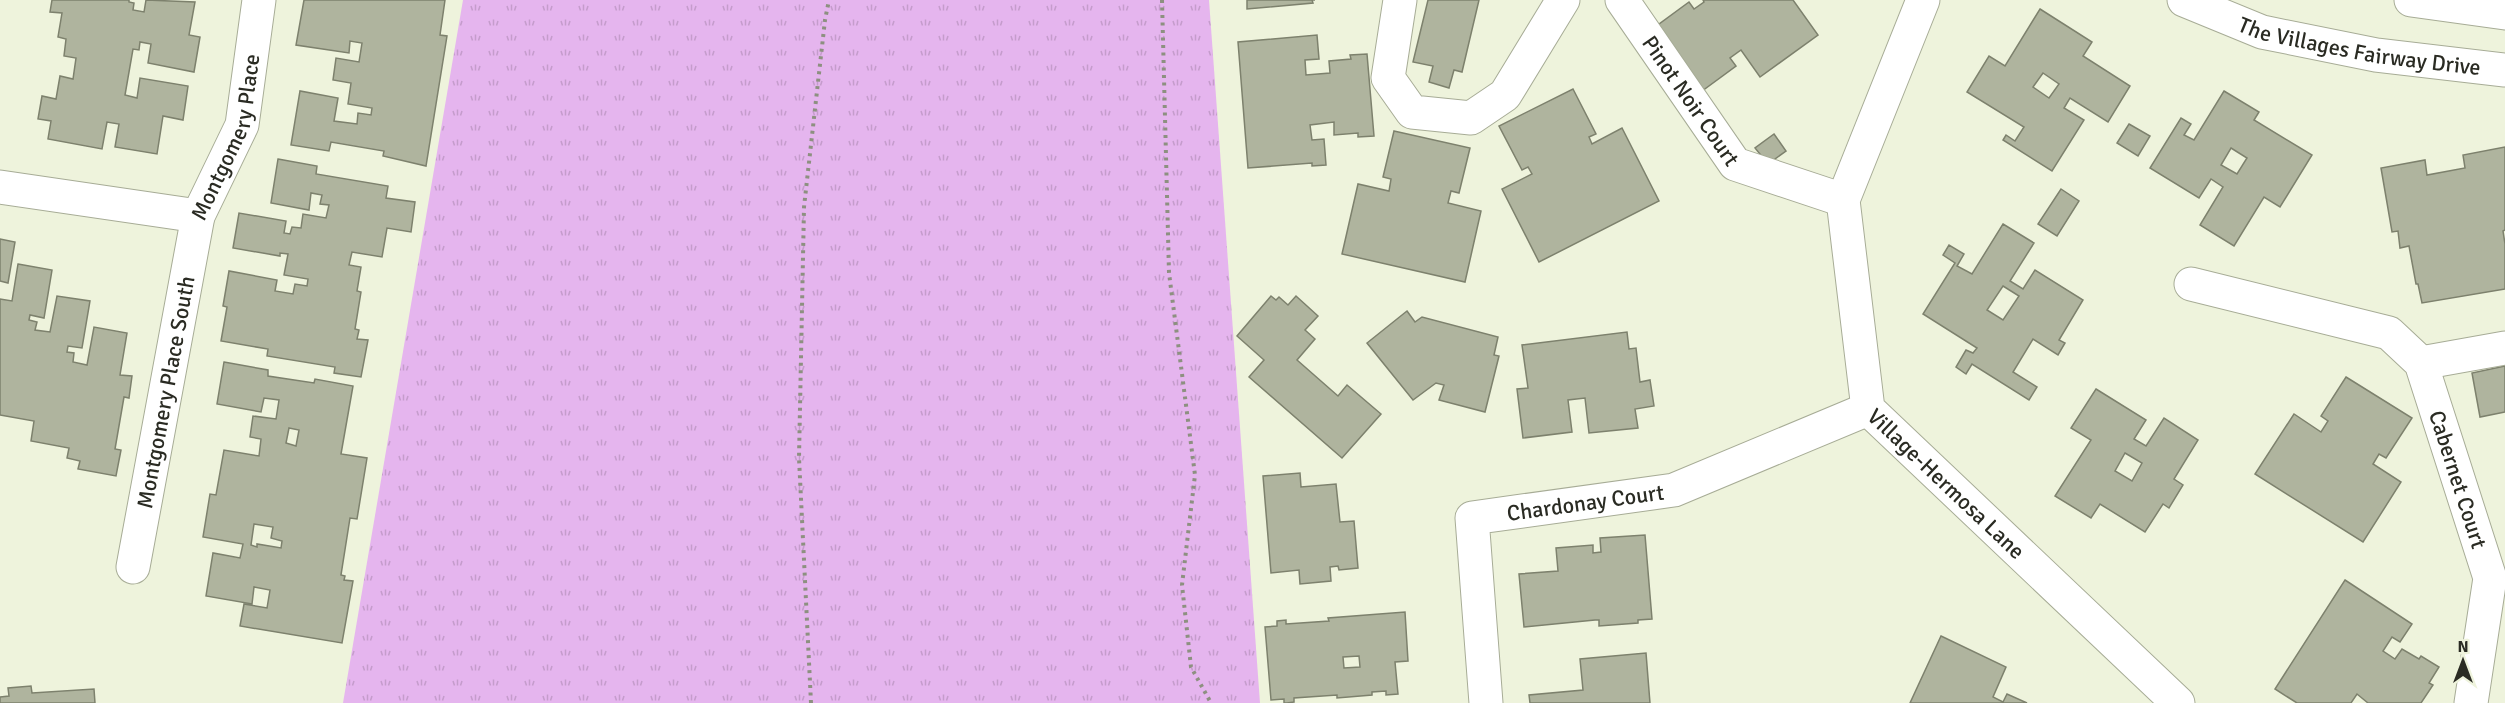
<svg xmlns="http://www.w3.org/2000/svg" width="2505" height="703" font-family="Signika,sans-serif">
<defs>
<pattern id="grass-tufts" width="24" height="20" patternUnits="userSpaceOnUse" patternTransform="scale(1.5)"><rect width="24" height="20" fill="#e5b5ee"/><path d="M3 7l-1-3M5 7V3M7 7l1-3M15 17l-1-3M17 17v-4M19 17l1-3" fill="none" stroke="#c59ccc"/></pattern>
</defs>
<rect width="100%" height="100%" fill="#eef3dc"/>
<polygon fill="url(#grass-tufts)" points="463,0 1209,0 1260,703 343,703"/>
<g fill="#afb49e" stroke="#7d816d" stroke-width="1.5" fill-rule="evenodd">
<polygon points="52,0 129,0 129,2 134,3 133,10 144,12 146,0 195,2 189,35 200,37 194,72 148,63 151,44 140,42 139,50 133,49 125,95 137,98 140,78 188,86 183,120 163,116 157,154 115,147 119,124 107,122 102,149 48,139 51,121 38,119 42,96 56,99 60,76 73,79 76,58 64,56 66,39 58,37 62,13 50,12"/>
<polygon points="304,0 445,0 440,35 447,36 426,166 383,156 384,151 331,142 329,151 291,145 300,91 338,98 334,121 357,124 358,113 371,115 372,108 348,104 351,83 333,80 336,58 359,62 362,43 350,41 349,53 296,45"/>
<polygon points="1247,0 1315,0 1312,0 1313,3 1247,9"/>
<polygon points="1428,0 1479,0 1462,72 1454,70 1449,88 1429,82 1433,66 1413,62"/>
<polygon points="1703,0 1793,0 1818,35 1760,77 1741,50 1730,58 1736,66 1698,94 1651,30 1689,2 1694,9 1704,2"/>
<path d="M2040,9l52,33 -9,14 47,30 -22,36 -38,-24 -6,10 20,12 -32,51 -49,-31 3,-5 9,6 9,-14 -57,-35 22,-36 16,10zM2043,73l16,11 -10,14 -16,-11z"/>
<polygon points="1317,35 1319,59 1305,60 1306,75 1330,73 1329,61 1351,59 1350,55 1367,54 1374,136 1358,137 1358,133 1334,135 1334,122 1310,125 1312,140 1324,139 1326,165 1312,166 1312,163 1248,168 1238,42"/>
<polygon points="1573,89 1596,134 1589,137 1592,144 1622,128 1659,201 1539,262 1502,189 1532,174 1528,167 1522,170 1499,126"/>
<path d="M2224,91l35,21 -5,8 58,35 -32,52 -16,-10 -30,49 -34,-21 23,-38 -12,-8 -12,19 -49,-30 31,-50 10,6 -7,11 10,5zM2231,148l16,10 -10,16 -16,-9z"/>
<polygon points="2129,124 2150,136 2138,156 2117,143"/>
<polygon points="1394,131 1470,148 1459,193 1451,191 1448,203 1481,211 1465,282 1342,254 1358,184 1389,191 1391,179 1383,177"/>
<polygon points="1774,134 1786,151 1768,164 1755,148"/>
<polygon points="2505,147 2505,230 2503,231 2505,244 2505,289 2422,303 2418,284 2416,284 2409,246 2400,248 2398,231 2392,232 2381,168 2425,160 2427,175 2465,168 2463,155"/>
<polygon points="278,159 317,166 316,174 388,186 386,198 415,202 411,232 387,228 382,257 352,252 349,265 361,267 357,291 361,292 355,329 359,330 357,339 368,340 361,377 334,373 335,367 267,356 268,349 221,341 227,307 223,306 229,271 277,280 275,291 293,294 295,284 307,286 308,279 284,275 288,254 280,253 280,256 233,248 239,213 286,221 284,233 290,234 292,227 301,228 303,214 326,218 329,205 320,204 322,195 311,193 309,210 271,203"/>
<polygon points="2061,189 2079,201 2057,236 2038,224"/>
<path d="M2003,224l31,19 -24,38 13,8 12,-19 48,30 -24,40 6,3 -7,12 -25,-16 -20,33 24,15 -8,13 -57,-36 -6,10 -10,-7 10,-17 7,3 4,-5 -54,-34 32,-51 -12,-8 6,-10 15,9 -7,12 15,8zM2003,286l16,10 -16,24 -16,-10z"/>
<polygon points="0,239 15,242 8,283 0,281"/>
<polygon points="18,264 52,270 44,318 30,315 29,320 37,322 35,330 50,332 57,296 90,301 82,348 68,346 67,352 74,353 73,362 87,365 94,327 127,333 120,375 132,376 129,398 124,397 115,449 121,450 116,476 78,469 80,461 67,458 69,448 31,441 34,421 0,415 0,299 12,301"/>
<polygon points="1271,296 1276,300 1279,297 1288,305 1296,296 1318,316 1305,330 1315,339 1297,360 1338,396 1347,385 1381,414 1342,458 1249,377 1264,360 1237,336"/>
<polygon points="1407,311 1415,322 1422,317 1498,337 1494,355 1499,356 1485,412 1439,400 1444,385 1436,383 1413,400 1367,343"/>
<polygon points="1627,332 1629,349 1636,348 1640,382 1650,380 1654,406 1635,409 1638,428 1589,433 1585,398 1568,400 1572,432 1523,438 1517,389 1528,388 1522,345"/>
<path d="M224,362l44,8v6l46,7 1,-4 38,7 -12,68 26,4 -10,61 -7,-1 -9,57 4,1 -1,4 9,1 -11,62 -102,-17 4,-22 23,4 3,-18 -16,-3 -2,17 -46,-8 7,-43 27,5 3,-14 -40,-7 7,-43 6,1 8,-45 35,6 2,-17 -11,-2 3,-21 23,3 3,-19 -15,-2 -3,14 -44,-8zM289,428l10,2 -3,16 -10,-3zM254,524l19,3 -2,11 11,3 -1,7 -24,-4v3l-6,-2z"/>
<polygon points="2505,366 2505,412 2480,417 2472,373"/>
<polygon points="2346,377 2412,418 2386,458 2379,454 2373,464 2401,482 2363,542 2255,474 2294,414 2321,432 2328,421 2321,416"/>
<path d="M2096,389l50,31 -12,19 12,7 18,-28 34,22 -24,39 9,6 -14,23 -6,-4 -18,28 -45,-28 -9,14 -36,-22 36,-56 -20,-12zM2125,453l17,10 -10,18 -17,-10z"/>
<polygon points="1300,473 1301,487 1336,484 1340,522 1354,521 1358,568 1339,570 1338,566 1330,567 1331,581 1300,584 1299,570 1271,573 1263,476"/>
<polygon points="1645,535 1652,619 1638,620 1638,623 1599,626 1599,620 1595,620 1524,627 1519,574 1558,571 1556,548 1593,545 1593,553 1601,552 1600,538"/>
<polygon points="2345,580 2412,624 2400,642 2392,637 2383,651 2395,659 2402,649 2419,659 2421,656 2439,667 2429,683 2433,685 2421,703 2368,703 2357,694 2351,703 2297,703 2275,689"/>
<path d="M1405,612l3,49 -13,1 3,32 -12,1v-4l-14,1v3l-35,3v-3l-43,3v4l-7,1h-3v-4l-13,1 -6,-73 12,-1v-5l9,-1v4l43,-3 -1,-3zM1359,656l1,11 -16,1 -1,-11z"/>
<polygon points="1941,636 2006,667 1993,697 2003,702 2007,694 2027,703 1910,703"/>
<polygon points="1646,653 1650,703 1530,703 1529,695 1583,690 1580,659"/>
<polygon points="31,686 32,693 94,689 95,703 0,703 0,697 9,696 8,688"/>
</g>
<g fill="none" stroke-linecap="round" stroke-linejoin="round">
<g stroke="#a7ac96" stroke-width="35">
<g id="minor">
<polyline points="1400,0 1388,78 1412,112 1471,118 1505,95 1563,0"/>
<path id="s1" d="M1622,0l113,164 108,36"/>
<path id="s2" d="M1923,0l-80,200 25,209 310,294"/>
<path id="s3" d="M2184,0l78,32 114,23 129,15"/>
<polyline points="2411,0 2505,13"/>
<polyline points="0,187 198,216"/>
<path id="s4" d="M2191,284l198,49 32,30 69,215 -19,125"/>
<polyline points="2421,363 2505,348"/>
<path id="s5" d="M133,567l65,-351 44,-91 17,-125"/>
<path id="s6" d="M1486,703l-14,-185 202,-28 194,-81"/>
</g>
</g>
<g stroke="#8d9080" stroke-width="4" stroke-dasharray="3 4.5" stroke-linecap="butt">
<polyline points="1162,0 1169,273 1195,475 1182,585 1191,667 1211,703"/>
<polyline points="811,703 799,458 804,207 825,20 829,0"/>
</g>
<use href="#minor" stroke="#fff" stroke-width="33"/>
</g>
<g text-anchor="middle" stroke-width="4.5" stroke-linejoin="round" paint-order="stroke">
<g font-size="22" fill="#2a2b23" stroke="#eef3dc">
<text dy="8" stroke="none"><textPath href="#s3" startOffset="183">The Villages Fairway Drive</textPath></text>
<text dy="8" stroke="none"><textPath href="#s1" startOffset="122">Pinot Noir Court</textPath></text>
<text dy="8" stroke="none"><textPath href="#s5" startOffset="442">Montgomery Place</textPath></text>
<text dy="8" stroke="none"><textPath href="#s5" startOffset="178">Montgomery Place South</textPath></text>
<text dy="8" stroke="none"><textPath href="#s4" startOffset="370">Cabernet Court</textPath></text>
<text dy="8" stroke="none"><textPath href="#s2" startOffset="534">Village-Hermosa Lane</textPath></text>
<text dy="8" stroke="none"><textPath href="#s6" startOffset="300">Chardonay Court</textPath></text>
</g>
</g>
<g transform="translate(2463 661)" stroke="#eef3dc" stroke-width="4.5" paint-order="stroke">
<path d="M0-4.5L10 22L0 15L-10 22Z" fill="#2a2b23"/>
<text y="-9" font-size="16" font-weight="bold" text-anchor="middle" fill="#2a2b23">N</text>
</g>
</svg>
